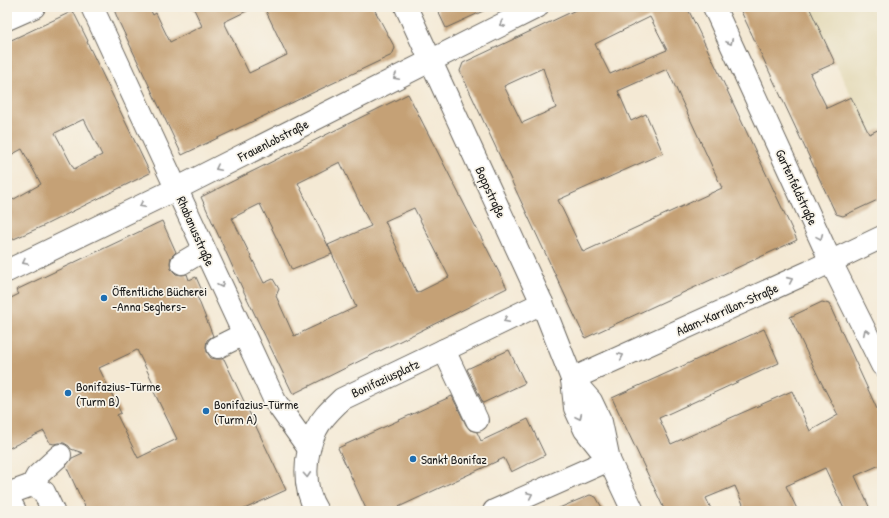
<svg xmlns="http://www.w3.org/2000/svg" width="889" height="518" font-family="'Patrick Hand',sans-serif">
<rect width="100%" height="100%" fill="#f7f3e8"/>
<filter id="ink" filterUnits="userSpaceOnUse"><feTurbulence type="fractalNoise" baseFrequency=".025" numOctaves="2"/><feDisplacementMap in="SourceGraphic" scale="8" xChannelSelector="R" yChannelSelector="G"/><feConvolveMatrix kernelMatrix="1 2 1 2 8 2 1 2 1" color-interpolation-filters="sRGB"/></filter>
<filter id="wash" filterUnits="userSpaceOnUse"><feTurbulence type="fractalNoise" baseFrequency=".012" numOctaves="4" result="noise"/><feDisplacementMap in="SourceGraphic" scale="16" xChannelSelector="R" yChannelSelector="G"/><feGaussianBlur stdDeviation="0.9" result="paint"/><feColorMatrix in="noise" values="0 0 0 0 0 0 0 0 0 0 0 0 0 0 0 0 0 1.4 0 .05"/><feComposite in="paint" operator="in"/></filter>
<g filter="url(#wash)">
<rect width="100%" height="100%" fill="#f4e9d4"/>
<polygon fill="#e5dbba" points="809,7 882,7 882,163 867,130"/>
<g id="blocks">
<g fill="#c5a176" fill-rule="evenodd">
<polygon points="113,7 149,7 153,15 156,13 170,42 202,26 193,7 255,7 224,22 249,73 287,55 264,7 373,7 395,48 392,55 182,155 119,22"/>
<polygon points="436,7 492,7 446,28"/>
<path d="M582,7h105l32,66 78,167 -212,98 -125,-267 3,-8zM650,17l17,33 -57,24 -15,-30zM543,68l13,40 -34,15 -18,-37zM667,69l55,119 -139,64 -25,-52 105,-47 -17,-39 -15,7 -13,-30z"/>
<polygon points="739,7 809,7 835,63 810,74 827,108 851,97 869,134 882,128 882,198 843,216 836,214"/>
<path d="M73,11l15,30 -1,1 63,131 -107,53 -36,16v-39l34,-19 -19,-35 -15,8v-115zM84,119l18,36 -28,14 -19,-36z"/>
<path d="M408,94l99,194 -214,106 -49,-102 -43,-95zM340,162l31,64 -43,19 4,9 -34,-71zM260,204l32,66 40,-16 24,53 -62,29 -18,-40 3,-7 -6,-10 -9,4 -32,-65zM414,208l35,69 -32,16 -32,-72z"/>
<path d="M162,221l14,31 -5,5 -1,6 1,6 5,5 6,1 5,-1 2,6 7,-3 7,16 -6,3 16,40 -6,4 -1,7 1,5 4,6 6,1h7l62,131 -46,21h-153l-21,-45 6,-8 11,-5 -12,-4 -2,-3 -5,-3h-6l-4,1 -4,-1 -6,-12 -37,18v-149l12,-6 -3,-4zM137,350l20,41 -3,1 23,47 -39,19 -21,-43 4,-2 -22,-45z"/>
<polygon points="822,302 829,304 882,420 882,464 855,476 871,511 845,511 825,468 786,486 798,511 746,511 735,486 706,498 712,511 665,511 612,398 764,329 779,363 659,418 671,444 792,391 810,431 838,415 820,380 790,317"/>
<polygon points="509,350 525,383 483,403 467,369"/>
<polygon points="452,396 466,425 470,430 477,432 481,441 528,419 545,455 511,472 504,458 390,511 367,511 338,448"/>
<polygon points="590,495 596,497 604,511 552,511"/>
</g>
</g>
</g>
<g filter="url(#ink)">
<use href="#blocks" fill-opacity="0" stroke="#68645c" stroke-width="1"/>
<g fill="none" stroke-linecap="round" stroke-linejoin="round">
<g stroke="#68645c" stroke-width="24">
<g id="minor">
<polyline points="92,7 275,401 309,449"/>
<polyline points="406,7 542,303 572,379 575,408 585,430 609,460"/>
<polyline points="714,7 831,262 882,365"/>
<polyline points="7,19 34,7"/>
<polyline points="182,263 204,250"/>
<polyline points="7,271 178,188 537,7"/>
<polyline points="218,347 244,334"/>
<polyline points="444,350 477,420"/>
<polyline points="572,379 809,272 882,237"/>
<polyline points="572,379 591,401 601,422 609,460 633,511"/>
<polyline points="32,485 37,476 60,455"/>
<polyline points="7,494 32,485 44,492 53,511"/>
<polyline points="7,496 15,511"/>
<path d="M317,511c-15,-23 -13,-57 -1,-81 6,-13 17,-22 26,-31l200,-96"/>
<polyline points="494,511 609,460"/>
</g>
</g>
<use href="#minor" stroke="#fff" stroke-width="22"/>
</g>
<defs><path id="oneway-chevron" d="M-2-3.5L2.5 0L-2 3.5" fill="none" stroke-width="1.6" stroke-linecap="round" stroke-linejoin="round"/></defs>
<g stroke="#999">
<use href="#oneway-chevron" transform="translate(502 24) rotate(153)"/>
<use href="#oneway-chevron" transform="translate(730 42) rotate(65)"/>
<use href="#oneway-chevron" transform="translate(396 77) rotate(153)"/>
<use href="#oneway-chevron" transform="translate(218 168) rotate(153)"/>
<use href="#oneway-chevron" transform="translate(142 205) rotate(154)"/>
<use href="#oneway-chevron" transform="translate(820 237) rotate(66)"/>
<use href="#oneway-chevron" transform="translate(25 262) rotate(154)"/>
<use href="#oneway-chevron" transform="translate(790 280) rotate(-24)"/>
<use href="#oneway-chevron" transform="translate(221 285) rotate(65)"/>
<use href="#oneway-chevron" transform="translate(506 320) rotate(154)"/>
<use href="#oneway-chevron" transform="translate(866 332) rotate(-116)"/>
<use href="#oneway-chevron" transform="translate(621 356) rotate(-24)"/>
<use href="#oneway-chevron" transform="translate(579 417) rotate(65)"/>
<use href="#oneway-chevron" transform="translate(307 475) rotate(86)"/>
<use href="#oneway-chevron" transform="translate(530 495) rotate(-24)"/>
</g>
</g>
<g fill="#1f6fb2" stroke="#f7f3e8" stroke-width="1.5">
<circle cx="104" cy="298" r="4"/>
<circle cx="68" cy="393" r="4"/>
<circle cx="206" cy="411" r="4"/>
<circle cx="413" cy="459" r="4"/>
</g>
<g text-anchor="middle" stroke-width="3.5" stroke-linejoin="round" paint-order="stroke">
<g font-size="13" fill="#1c1c1c" stroke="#f7f3e8">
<text transform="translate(273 140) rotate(-27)" y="5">Frauenlobstraße</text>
<text transform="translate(797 187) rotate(65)" y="5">Gartenfeldstraße</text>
<text transform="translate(491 192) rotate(65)" y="5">Boppstraße</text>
<text transform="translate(196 231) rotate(66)" y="5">Rhabanusstraße</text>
<text transform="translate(727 309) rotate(-24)" y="5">Adam-Karrillon-Straße</text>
<text transform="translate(385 378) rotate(-25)" y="5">Bonifaziusplatz</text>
</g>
<g font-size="13" fill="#1c1c1c" stroke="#f7f3e8" text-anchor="start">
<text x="112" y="296">Öffentliche Bücherei<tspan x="112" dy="15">-Anna Seghers-</tspan></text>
<text x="76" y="391">Bonifazius-Türme<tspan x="76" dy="15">(Turm B)</tspan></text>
<text x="214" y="409">Bonifazius-Türme<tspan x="214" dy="15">(Turm A)</tspan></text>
<text x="421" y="464">Sankt Bonifaz</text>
</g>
</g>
<rect width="889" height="518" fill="none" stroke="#f7f3e8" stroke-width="24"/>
</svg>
